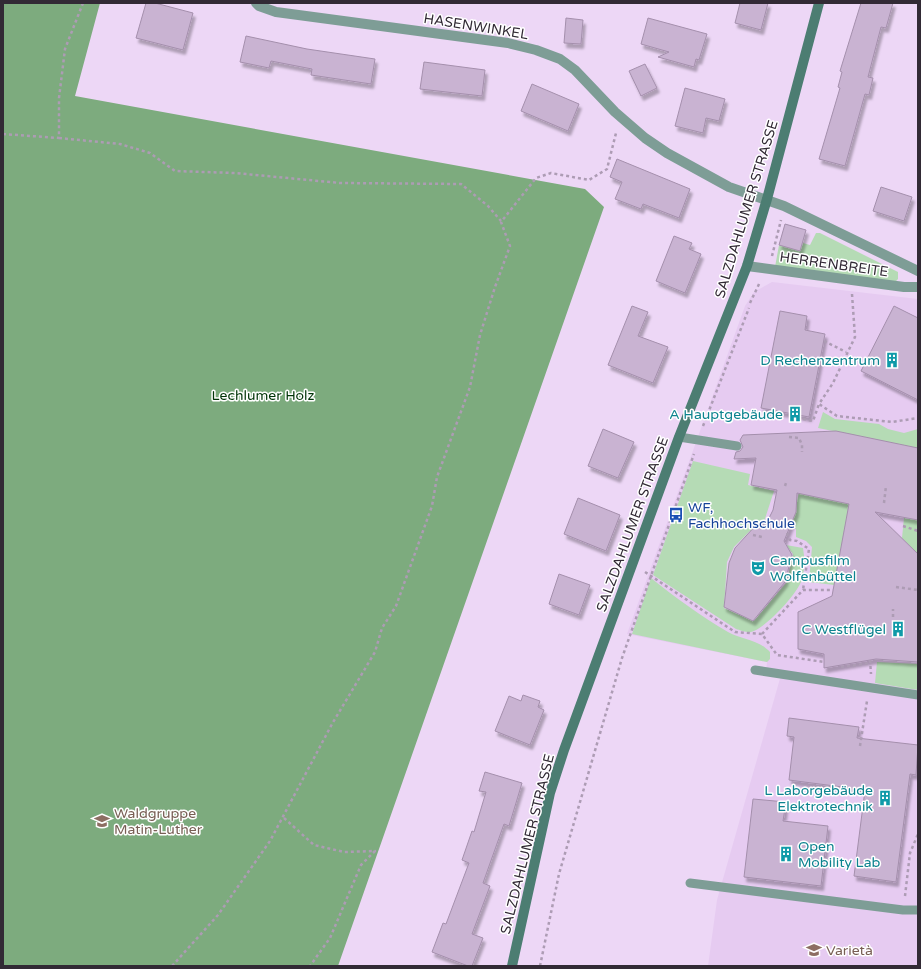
<svg xmlns="http://www.w3.org/2000/svg" width="921" height="969" font-family="'Varela Round',sans-serif">
<defs>
<filter id="shadow"><feDropShadow dx="2.5" dy="4.5" stdDeviation="1" flood-color="#0004"/></filter>
</defs>
<rect width="100%" height="100%" fill="#edd7f6"/>
<polygon fill="#e6cbf1" points="772,282 918,299 918,966 708,966 717,900 781,675 766,672 767,662 627,634 745,306 754,292"/>
<g fill="#b5dbb5">
<polygon points="816,233 820,233 898,272 898,279 895,282 775,267 779,245 800,251 803,243 810,245"/>
<polygon points="823,412 835,419 879,424 888,429 904,433 918,429 918,455 917,448 818,428"/>
<path d="M693,461l57,13 -2,11 26,6 -13,40h-11l-16,16 -7,15 -3,46 30,13 33,-39 6,-28 -7,-9 17,3c2,11 2,23 -2,34 -6,14 -35,46 -50,50 -4,1 -11,-2 -15,-3l-83,-54z"/>
<polygon points="799,493 876,509 841,550 834,585 809,582 812,547 806,541 796,537 796,529 790,527"/>
<polygon points="904,518 918,520 918,554 902,538"/>
<path d="M651,578c25,20 50,38 77,54 14,8 30,7 42,20v7l-3,3 -135,-28z"/>
<polygon points="877,662 918,664 918,690 875,683"/>
</g>
<polygon fill="#7dab7e" points="3,3 100,3 75,96 585,189 604,207 338,966 3,966"/>
<g fill="#c9b3d2" stroke="#a48fac" filter="url(#shadow)">
<polygon points="146,3 155,3 193,13 183,50 136,38"/>
<polygon points="740,3 768,3 761,30 735,23"/>
<polygon points="861,3 893,3 886,28 881,27 868,77 873,78 869,95 865,94 845,166 819,159 840,88 838,87 842,72 840,71"/>
<polygon points="566,18 583,20 581,44 564,43"/>
<polygon points="648,18 707,34 699,60 696,59 694,67 658,57 669,52 641,44"/>
<polygon points="246,36 307,49 375,59 371,84 311,75 312,69 271,61 269,68 240,62"/>
<polygon points="424,62 485,70 482,96 420,89"/>
<polygon points="645,64 657,88 641,96 629,71"/>
<polygon points="532,84 579,104 568,131 521,111"/>
<polygon points="685,88 725,99 719,121 706,118 703,133 675,126"/>
<polygon points="617,159 690,189 679,218 643,204 641,209 615,199 622,182 610,177"/>
<polygon points="881,187 912,197 904,221 873,211"/>
<polygon points="785,224 806,230 800,251 779,245"/>
<polygon points="674,236 692,243 689,249 701,254 685,293 656,281"/>
<polygon points="632,306 648,312 638,336 668,347 653,383 608,365"/>
<polygon points="894,306 918,318 918,400 861,371"/>
<polygon points="780,311 807,316 805,330 825,334 809,417 761,408"/>
<polygon points="603,429 634,442 618,478 588,466"/>
<polygon points="836,431 918,448 918,520 875,512 918,554 918,662 876,659 824,668 824,654 798,649 798,612 832,596 849,504 797,493 796,512 784,541 792,555 785,582 753,621 724,607 729,563 735,548 757,524 766,524 773,510 777,490 751,485 756,458 734,459 736,452 740,451 743,447 740,440 743,435"/>
<polygon points="578,498 620,515 606,551 564,534"/>
<polygon points="559,574 590,585 579,615 549,604"/>
<polygon points="523,695 540,701 538,707 544,710 530,745 495,731 509,696 521,701"/>
<polygon points="789,718 859,727 857,738 918,745 916,775 910,774 896,882 854,876 865,790 789,780 794,737 787,736"/>
<polygon points="485,772 522,783 509,826 504,824 483,883 490,886 472,934 483,938 472,966 468,966 432,952 443,923 446,924 469,863 462,860 472,831 474,832 486,792 479,791"/>
<polygon points="753,799 786,802 783,821 828,826 821,886 744,877"/>
</g>
<g fill="none" stroke-linecap="round" stroke-linejoin="round">
<g stroke="#ad9cb4" stroke-width="2.5" stroke-dasharray="3 3" stroke-linecap="butt">
<polyline points="3,134 59,138 59,98 65,49 83,3"/>
<polyline points="59,138 120,144 150,153 175,171 235,173 340,183 461,184 488,206 501,221"/>
<polyline points="772,256 781,220"/>
<polyline points="852,294 855,337 833,383 819,404 837,416 892,422 918,418"/>
<polyline points="750,303 760,282"/>
<polyline points="824,341 846,352"/>
<polyline points="803,419 813,421 819,404"/>
<polyline points="703,426 749,308"/>
<polyline points="789,437 799,438 802,445 802,452"/>
<polyline points="785,486 786,483"/>
<polyline points="884,503 886,486"/>
<polyline points="903,526 918,531"/>
<polyline points="787,533 790,540 797,541 809,549 803,590"/>
<polyline points="753,535 762,537"/>
<polyline points="645,572 735,632 762,634 777,655 824,662"/>
<polyline points="896,587 918,590"/>
<polyline points="893,617 893,609"/>
<polyline points="762,634 803,590 833,590"/>
<polyline points="870,660 871,674"/>
<polyline points="841,667 871,663"/>
<polyline points="860,746 867,701"/>
<polyline points="284,818 314,845 344,852 375,851 361,865 330,938 310,966"/>
<polyline points="905,896 910,853 918,834"/>
<polyline points="172,966 218,915 270,841 332,724 375,652 382,628 396,606 432,506 437,477 470,387 480,335 495,287 510,246 501,222 536,178 551,173 589,180 607,169 616,133"/>
<polyline points="540,966 559,874 622,658 694,454"/>
</g>
<g stroke="#7e9d96" stroke-width="9">
<polyline points="679,437 737,446"/>
<polyline points="755,670 918,695"/>
<polyline points="690,883 903,910 918,910"/>
</g>
<g stroke="#7e9d96" stroke-width="10">
<polyline points="256,3 259,6 276,12 508,43 536,50 560,59 575,70 615,112 645,138 667,153 729,187 784,206 918,271"/>
<polyline points="747,266 904,287 918,287"/>
</g>
<polyline stroke="#4c7d72" stroke-width="10" points="512,966 550,793 564,750 679,437 747,266 767,199 819,3"/>
</g>
<defs>
<g id="building-bare" transform="scale(1.2)"><path d="M-4-6H4V6H1V3H-1V6H-4ZM-2.5-4.3h1.7v1.8h-1.7ZM.8-4.3h1.7v1.8H.8ZM-2.5-1h1.7V.8h-1.7ZM.8-1h1.7V.8H.8Z" fill="#0f9aa8" stroke="#fff" stroke-width="2.5" paint-order="stroke"/></g>
<g id="bus-bare" transform="scale(1.2)"><path d="M-5-6H5V4H4V6H2V4H-2V6H-4V4H-5ZM-3.5-4V0h7V-4ZM-3.5 1.2v1.5H-2V1.2ZM2 1.2v1.5H3.5V1.2Z" fill="#1a4fb4" stroke="#fff" stroke-width="2.5" paint-order="stroke"/></g>
<g id="theatre-bare" transform="scale(1.2)"><path d="M-5-5.5Q0-4 5-5.5V0Q5 5 0 6Q-5 5-5 0ZM-3.3-2.5H-1v1.5H-3.3ZM1-2.5H3.3v1.5H1ZM-2.8 1Q0 5.5 2.8 1Z" fill="#0f9aa8" stroke="#fff" stroke-width="2.5" paint-order="stroke"/></g>
<g id="school-bare" transform="scale(1.2)"><path d="M0-5L7-2L0 1L-7-2ZM-4 1L0 2.5L4 1V4Q0 6-4 4Z" fill="#8d6e63" stroke="#fff" stroke-width="2.5" paint-order="stroke"/></g>
</defs>
<g fill-rule="evenodd">
<use href="#building-bare" x="892" y="360"/>
<use href="#building-bare" x="795" y="414"/>
<use href="#bus-bare" x="676" y="515"/>
<use href="#theatre-bare" x="758" y="568"/>
<use href="#building-bare" x="898" y="629"/>
<use href="#building-bare" x="885" y="798"/>
<use href="#school-bare" x="102" y="821"/>
<use href="#building-bare" x="786" y="854"/>
<use href="#school-bare" x="814" y="950"/>
</g>
<g text-anchor="middle" stroke-width="3" stroke-linejoin="round" paint-order="stroke">
<g font-size="14" fill="#322a35" stroke="#fff">
<text transform="translate(476 26) rotate(9)" y="5">HASENWINKEL</text>
<text transform="translate(746 209) rotate(-73)" y="5">SALZDAHLUMER STRASSE</text>
<text transform="translate(834 264) rotate(8)" y="5">HERRENBREITE</text>
<text transform="translate(632 524) rotate(-70)" y="5">SALZDAHLUMER STRASSE</text>
<text transform="translate(527 844) rotate(-76)" y="5">SALZDAHLUMER STRASSE</text>
</g>
<g font-size="14" fill="#0d838f" stroke="#fff" text-anchor="end">
<text x="880" y="365">D Rechenzentrum</text>
<text x="783" y="419">A Hauptgebäude</text>
<text x="770" y="565" text-anchor="start">Campusfilm<tspan x="770" dy="16">Wolfenbüttel</tspan></text>
<text x="886" y="634">C Westflügel</text>
<text x="873" y="795">L Laborgebäude<tspan x="873" dy="16">Elektrotechnik</tspan></text>
<text x="798" y="851" text-anchor="start">Open<tspan x="798" dy="16">Mobility Lab</tspan></text>
</g>
<g font-size="14" fill="#003407" stroke="#fff">
<text x="263" y="400">Lechlumer Holz</text>
</g>
<g font-size="14" fill="#164399" stroke="#fff" text-anchor="start">
<text x="688" y="512">WF,<tspan x="688" dy="16">Fachhochschule</tspan></text>
</g>
<g font-size="14" fill="#785e54" stroke="#fff" text-anchor="start">
<text x="114" y="818">Waldgruppe<tspan x="114" dy="16">Matin-Luther</tspan></text>
<text x="826" y="955">Varietà</text>
</g>
</g>
<rect width="921" height="969" fill="none" stroke="#322a35" stroke-width="8"/>
</svg>
